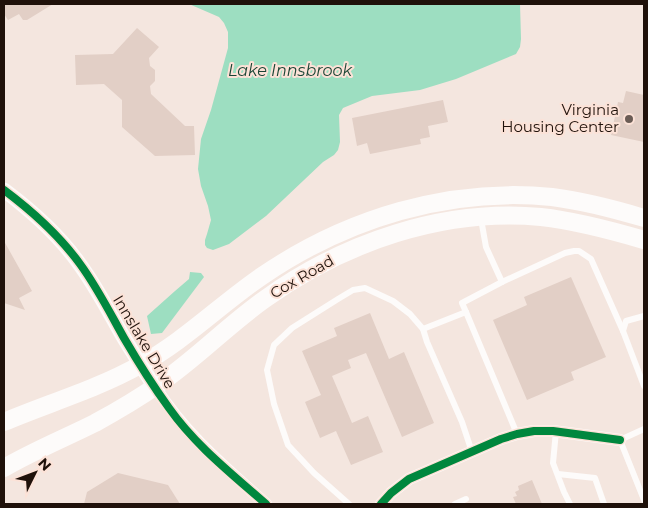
<svg xmlns="http://www.w3.org/2000/svg" width="648" height="508" font-family="Montserrat,sans-serif">
<rect width="100%" height="100%" fill="#f4e6df"/>
<g fill="#9ddec1">
<polygon points="189,4 520,4 521,39 520,47 516,54 456,79 420,90 372,96 343,108 339,115 340,142 338,150 334,155 323,162 266,216 229,244 213,250 207,248 205,245 205,240 207,234 211,220 208,206 201,186 198,169 201,139 211,110 228,48 228,32 224,23 219,17"/>
<polygon points="190,272 201,273 204,277 162,333 151,334 147,316 175,291 189,279"/>
</g>
<g fill="#e2cfc6">
<polygon points="4,4 53,4 27,20 23,20 19,14 8,20 4,14"/>
<polygon points="137,28 159,47 149,58 150,66 155,70 155,81 150,86 151,94 185,126 194,126 195,155 155,156 122,127 122,100 104,84 76,85 75,55 113,54"/>
<polygon points="626,91 644,95 644,142 611,135 618,102 623,103"/>
<polygon points="443,100 448,122 428,126 430,137 420,139 421,144 370,154 367,143 357,146 352,118"/>
<polygon points="4,241 32,291 19,298 25,310 4,303"/>
<polygon points="571,277 606,357 571,372 574,380 527,400 493,320 527,305 524,297"/>
<polygon points="370,313 389,359 404,352 434,423 402,437 366,353 348,360 351,368 332,376 352,423 368,416 383,452 351,465 336,431 320,438 305,402 321,395 302,351 337,336 334,328"/>
<polygon points="118,473 168,485 180,504 84,504 87,492"/>
<polygon points="532,480 542,504 516,504 513,497 517,496 515,492 519,490 518,486"/>
</g>
<g fill="none" stroke-linecap="round" stroke-linejoin="round">
<g stroke="#fdfbfa" stroke-width="6">
<polyline points="481,219 486,247 502,282 565,253 574,251 579,251 591,259 623,331"/>
<polyline points="466,312 462,303 502,282"/>
<polyline points="644,316 626,321 623,331 644,386"/>
<polyline points="423,329 466,312 517,434"/>
<polyline points="644,429 620,440 644,500"/>
<polyline points="556,431 553,463 564,492 570,504"/>
<polyline points="558,474 595,478 604,504"/>
<polyline points="349,504 314,473 288,445 274,404 267,370 274,345 292,328 338,299 353,290 365,288 393,301 410,314 423,329 427,342 462,422 472,452"/>
<polyline points="455,504 466,499"/>
</g>
<g stroke="#fdfbfa" stroke-width="12">
<path d="M155,387c31,48 69,79 111,117"/>
<polyline points="381,504 391,493 409,479 501,439 517,434 534,431 553,431 620,440"/>
</g>
<path stroke="#fdfbfa" stroke-width="15" d="M4,190c28,21 54,44 74,72 18,24 31,50 46,76 10,16 20,33 31,49"/>
<g stroke="#fdfbfa" stroke-width="18">
<path d="M4,422c45,-19 93,-33 136,-57 43,-23 81,-61 122,-89 85,-58 187,-89 290,-79 31,4 62,12 92,21"/>
<path d="M4,468c29,-17 61,-30 91,-45 22,-12 44,-25 64,-39 38,-26 69,-59 106,-85 79,-57 179,-91 276,-82 36,4 69,13 103,23"/>
</g>
<g stroke="#fce2d7" stroke-width="11">
<g id="cycleway">
<path d="M4,190c28,21 55,45 76,74 17,23 30,49 44,74 14,24 29,48 45,70 26,37 63,66 97,96"/>
<polyline points="381,504 391,493 409,479 501,439 517,434 534,431 553,431 620,440"/>
</g>
</g>
<use href="#cycleway" stroke="#00873e" stroke-width="8"/>
</g>
<circle fill="#6a5c55" stroke="#fce2d7" stroke-width="2" cx="629" cy="119" r="5"/>
<g text-anchor="middle" stroke-width="4" stroke-linejoin="round" paint-order="stroke">
<g font-size="15" fill="#1f110a" stroke="#fce2d7" text-anchor="end">
<text x="619" y="115">Virginia<tspan x="619" dy="17">Housing Center</tspan></text>
</g>
<g font-size="15" fill="#1f110a" stroke="#fce2d7">
<text transform="translate(302 277) rotate(-30)" y="5">Cox Road</text>
<text transform="translate(144 342) rotate(59)" y="5">Innslake Drive</text>
</g>
<g font-size="16" font-style="italic" fill="#194434" stroke="#fce2d7">
<text x="290" y="76">Lake Innsbrook</text>
</g>
</g>
<rect width="648" height="508" fill="none" stroke="#1f110a" stroke-width="10"/>
<g transform="translate(35 473) rotate(48)" stroke="#fce2d7" stroke-width="4" paint-order="stroke">
<path d="M0-4L9 19L0 12L-9 19Z" fill="#1f110a"/>
<text y="-8" font-size="14" font-weight="bold" text-anchor="middle" fill="#1f110a">N</text>
</g>
</svg>
